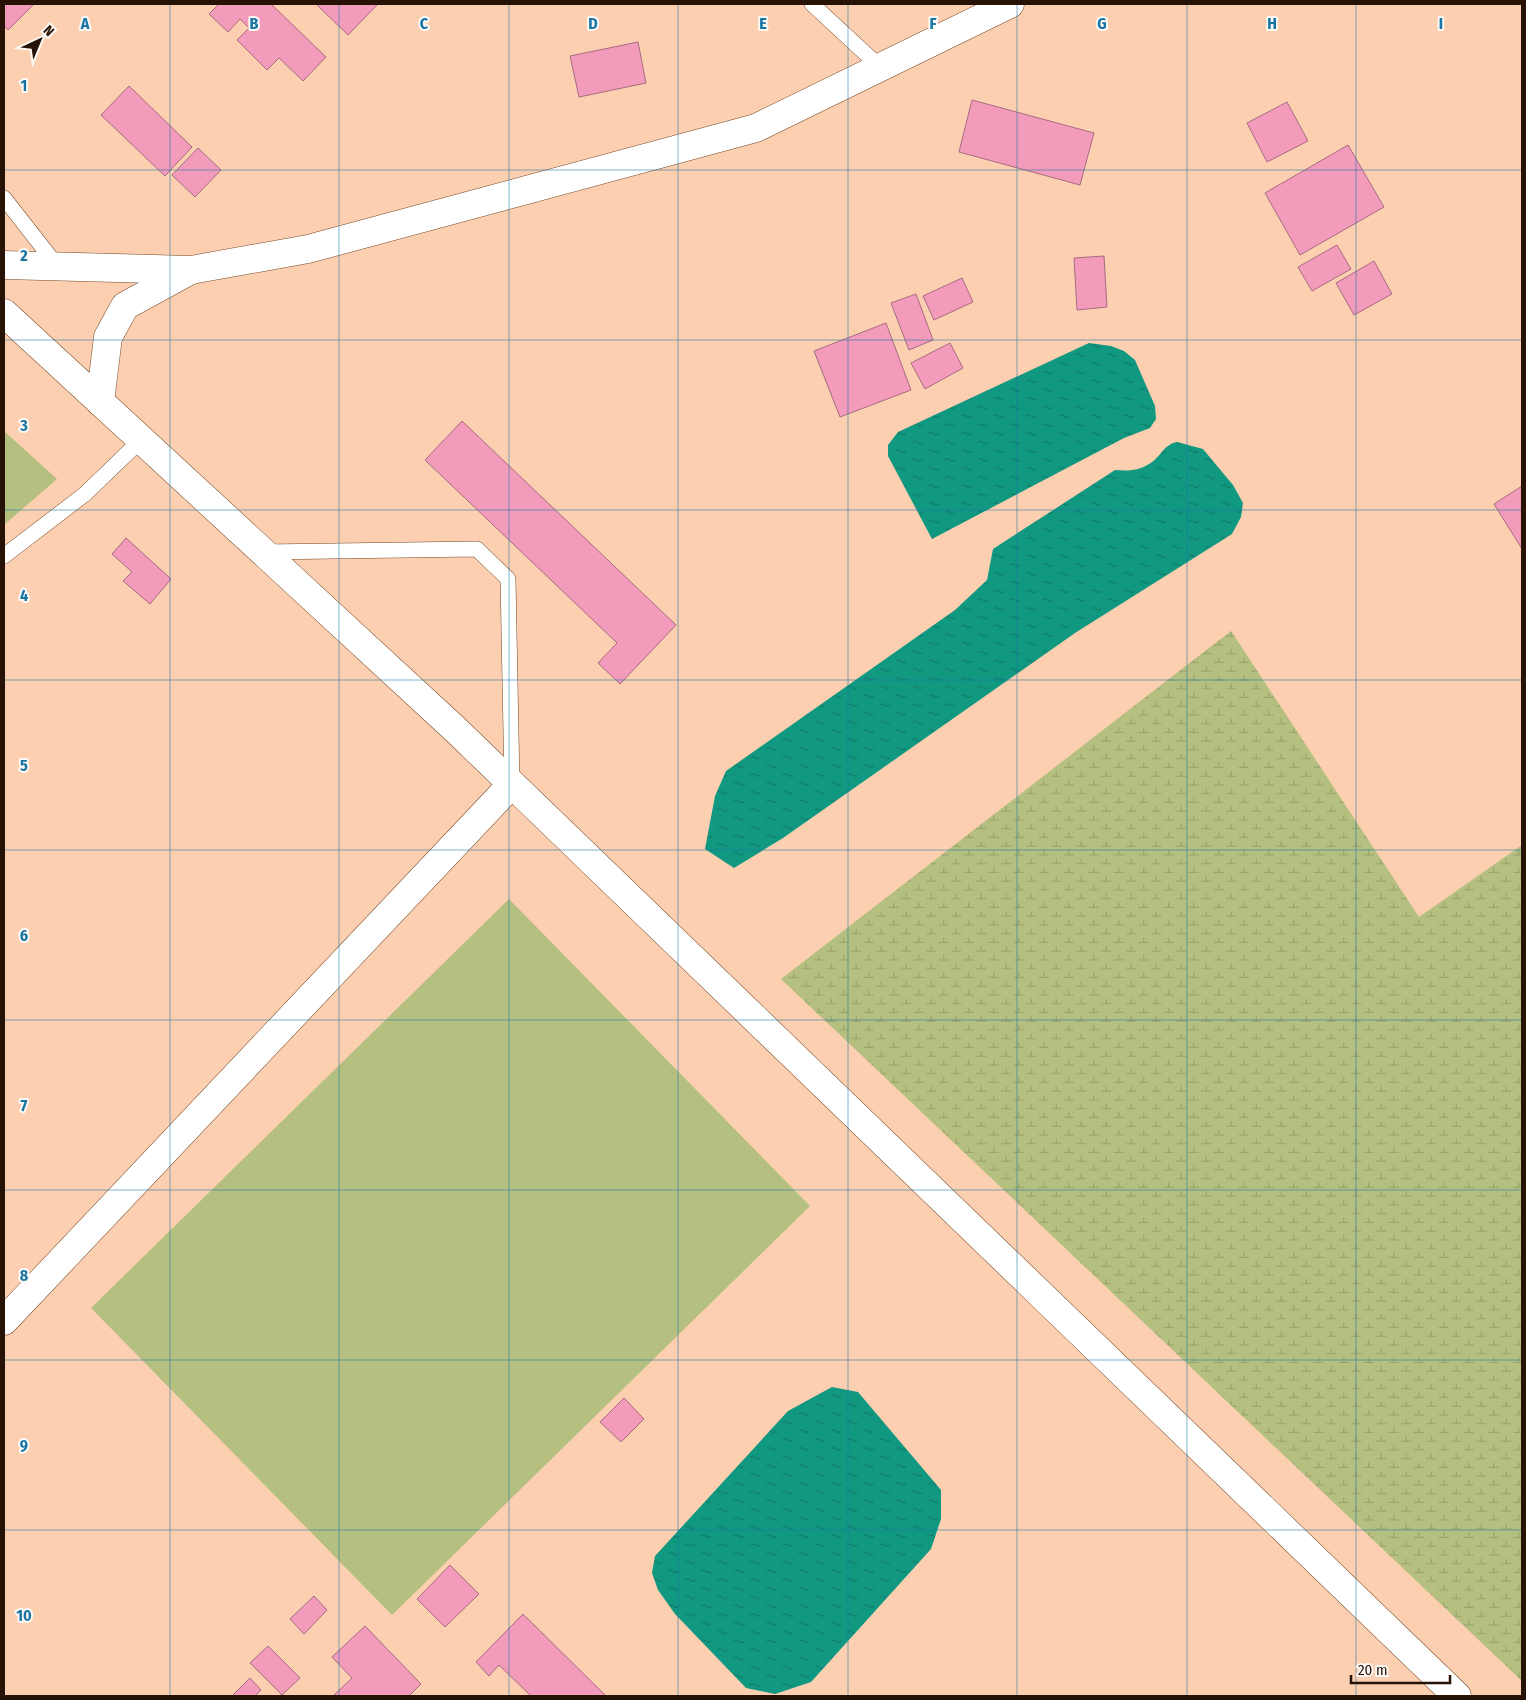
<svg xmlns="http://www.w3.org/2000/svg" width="1526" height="1700" font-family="'Fira Sans Condensed',sans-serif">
<defs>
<pattern id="wetland-marsh" width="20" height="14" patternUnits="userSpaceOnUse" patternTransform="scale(1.25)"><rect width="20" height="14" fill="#b5c080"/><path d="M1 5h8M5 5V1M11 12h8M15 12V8" fill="none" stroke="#9ca46d"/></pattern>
<pattern id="water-ripples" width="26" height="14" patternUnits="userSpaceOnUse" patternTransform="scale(1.25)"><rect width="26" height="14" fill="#119881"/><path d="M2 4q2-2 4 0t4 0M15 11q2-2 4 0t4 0" fill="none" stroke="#107b68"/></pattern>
</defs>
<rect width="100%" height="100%" fill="#fbcfb0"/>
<polygon fill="url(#wetland-marsh)" points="1231,631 1419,917 1522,845 1522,1681 781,979"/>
<g fill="#b5c080">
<polygon points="4,431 57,479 4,525"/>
<polygon points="509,899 810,1206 392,1615 91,1308"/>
</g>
<g fill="url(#water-ripples)">
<polygon points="1089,343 1111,346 1124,351 1135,360 1155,406 1156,419 1150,428 1124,438 932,539 888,456 888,445 898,432"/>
<path d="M1177,442l26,7 30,36 10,18 -2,14 -9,17 -157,99 -292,205 -49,30 -29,-19 10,-53 11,-25 229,-161 32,-30 6,-31 122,-79c12,1 23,1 34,-6 11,-6 15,-20 28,-22z"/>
<polygon points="832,1387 858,1392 941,1490 941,1519 931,1549 811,1682 775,1694 746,1688 675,1614 658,1590 652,1573 655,1556 788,1411"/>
</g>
<g fill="#f29bbb" stroke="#a76b81">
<polygon points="4,4 34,4 8,30 4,26"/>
<polygon points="219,4 271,4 326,57 303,81 279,58 267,70 237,40 249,28 240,19 228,32 209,14"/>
<polygon points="316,4 378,4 348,35"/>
<polygon points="638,42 646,83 579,97 570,56"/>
<polygon points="129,86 192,147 165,176 101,115"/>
<polygon points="972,100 1094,133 1080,185 959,152"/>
<polygon points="1287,102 1308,141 1267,162 1247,123"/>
<polygon points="1348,145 1384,207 1300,255 1265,193"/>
<polygon points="198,148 221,170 195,197 172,175"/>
<polygon points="1337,245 1351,269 1312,291 1298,267"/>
<polygon points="1104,256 1107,307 1077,310 1074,258"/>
<polygon points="1374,261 1392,294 1354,315 1336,283"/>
<polygon points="962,278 973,302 934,320 923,296"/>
<polygon points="916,294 933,340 909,350 891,303"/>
<polygon points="886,323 911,390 840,417 814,351"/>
<polygon points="950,343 963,368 925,389 911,363"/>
<polygon points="462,421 676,625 620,684 598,663 617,643 425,460"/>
<polygon points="1522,486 1522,549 1494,504"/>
<polygon points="126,538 171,579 150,604 123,581 132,572 112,554"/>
<polygon points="624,1398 644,1419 621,1442 600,1422"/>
<polygon points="450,1565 479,1594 445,1627 417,1599"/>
<polygon points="314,1596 327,1610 304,1634 290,1619"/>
<polygon points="523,1614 606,1696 531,1696 499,1665 489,1676 476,1662"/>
<polygon points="365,1626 421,1684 409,1696 333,1696 352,1678 332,1657"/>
<polygon points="268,1646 300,1678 282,1695 250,1663"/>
<polygon points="250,1678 261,1690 255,1696 232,1696"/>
</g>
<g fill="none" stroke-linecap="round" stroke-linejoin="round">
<g stroke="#764824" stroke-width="16">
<g id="service">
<polyline points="812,4 880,67"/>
<polyline points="4,198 58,267"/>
<polyline points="264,552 477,549 508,579 512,784"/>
<polyline points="4,556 85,494 141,440"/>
</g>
</g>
<g stroke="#764824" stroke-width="29">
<g id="minor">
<polyline points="4,265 191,270 308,249 756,128 1010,4"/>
<polyline points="4,313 456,730 1457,1696"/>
<polyline points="100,402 108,337 125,306 189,271"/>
<polyline points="4,1321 512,784"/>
</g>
</g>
<use href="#service" stroke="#fff" stroke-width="15"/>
<use href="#minor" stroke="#fff" stroke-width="28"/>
</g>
<path fill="none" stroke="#1976a4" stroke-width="1" stroke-opacity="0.55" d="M170,4v1692M339,4v1692M509,4v1692M678,4v1692M848,4v1692M1017,4v1692M1187,4v1692M1356,4v1692M4,170h1518M4,340h1518M4,510h1518M4,680h1518M4,850h1518M4,1020h1518M4,1190h1518M4,1360h1518M4,1530h1518"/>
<g font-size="16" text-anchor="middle" font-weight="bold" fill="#1976a4" stroke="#fff9f5" stroke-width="4" stroke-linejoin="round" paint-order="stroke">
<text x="85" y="29">A</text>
<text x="254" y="29">B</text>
<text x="424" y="29">C</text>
<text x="593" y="29">D</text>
<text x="763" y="29">E</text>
<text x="933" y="29">F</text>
<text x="1102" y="29">G</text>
<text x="1272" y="29">H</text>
<text x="1441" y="29">I</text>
<text x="24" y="91">1</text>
<text x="24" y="261">2</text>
<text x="24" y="431">3</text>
<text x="24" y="601">4</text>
<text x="24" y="771">5</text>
<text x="24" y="941">6</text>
<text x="24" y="1111">7</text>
<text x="24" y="1281">8</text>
<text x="24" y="1451">9</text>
<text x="24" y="1621">10</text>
</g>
<rect width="1526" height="1700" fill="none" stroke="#261305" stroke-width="10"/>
<g transform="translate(40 40) rotate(44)" stroke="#fff9f5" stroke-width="4" paint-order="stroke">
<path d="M0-4L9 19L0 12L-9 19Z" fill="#261305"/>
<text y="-8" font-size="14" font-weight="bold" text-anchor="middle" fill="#261305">N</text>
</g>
<path d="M1351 1675v8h99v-8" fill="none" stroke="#261305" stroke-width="2.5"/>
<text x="1358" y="1675" font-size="15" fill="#261305" stroke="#fff9f5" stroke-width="4" paint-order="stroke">20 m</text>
</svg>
